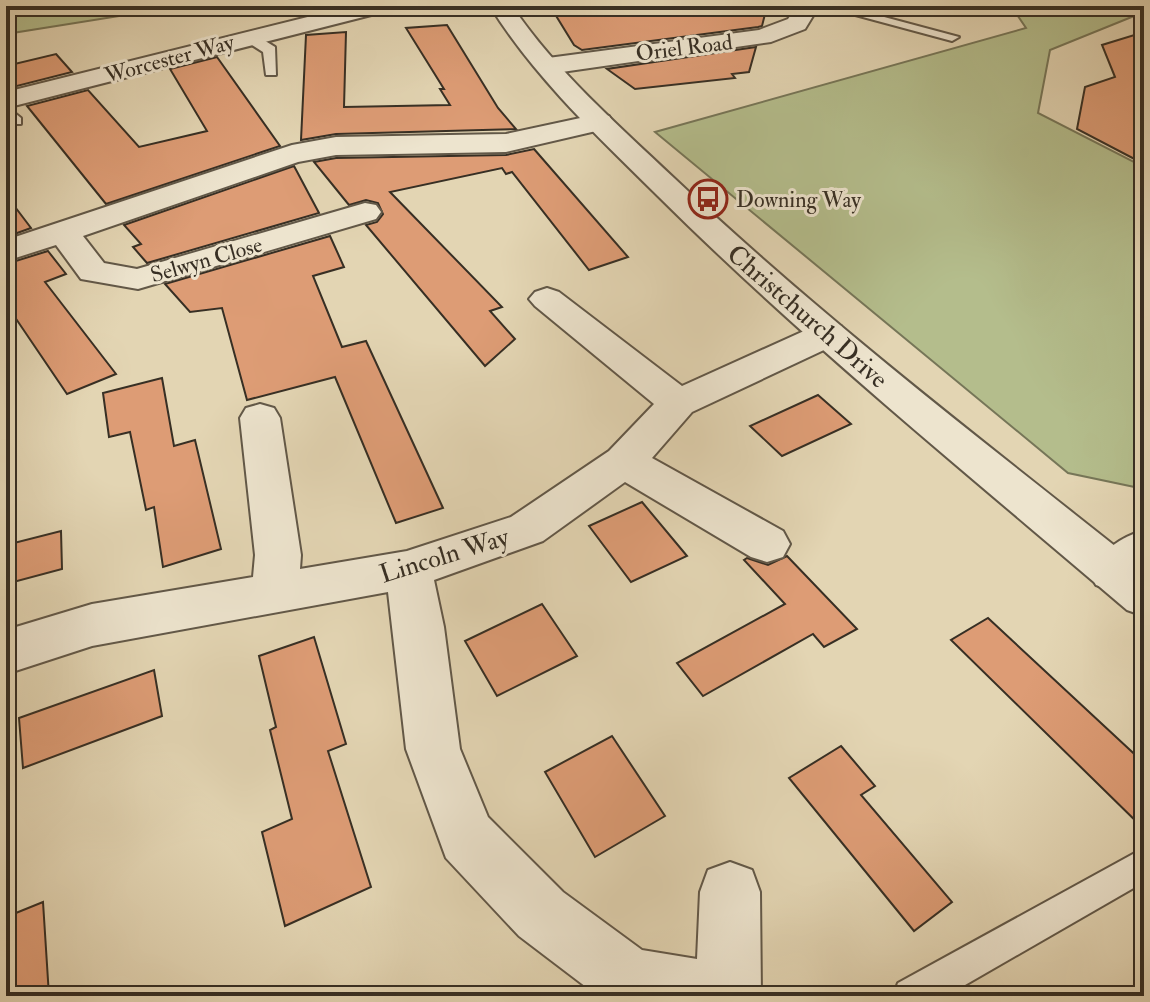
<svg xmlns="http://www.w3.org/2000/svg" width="1150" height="1002" font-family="'IM FELL Double Pica',serif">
<rect width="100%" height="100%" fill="#e3d5b3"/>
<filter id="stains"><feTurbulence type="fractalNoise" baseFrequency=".0025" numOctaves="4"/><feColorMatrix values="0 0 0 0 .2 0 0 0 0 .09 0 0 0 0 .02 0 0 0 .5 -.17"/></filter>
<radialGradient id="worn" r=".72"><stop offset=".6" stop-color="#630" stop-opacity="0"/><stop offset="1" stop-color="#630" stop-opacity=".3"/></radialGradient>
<g fill="#b4bd8c" stroke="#767658" stroke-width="2">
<polygon points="6,6 176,6 176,7 6,34"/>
<polygon points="1011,6 1144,6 1144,12 1050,50 1038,113 1144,167 1144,489 1068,473 655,132 1026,28"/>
</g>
<g fill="#dd9c75" stroke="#372f24" stroke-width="2">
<polygon points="550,6 764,6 761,13 765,14 762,26 758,27 582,50 574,45"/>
<polygon points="447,25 498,108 516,129 336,134 301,140 306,35 346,32 344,107 450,105 440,89 444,89 406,28"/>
<polygon points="1144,32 1144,164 1077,129 1085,87 1115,77 1102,45"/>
<polygon points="756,47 749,72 732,74 735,78 635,89 607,69"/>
<polygon points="56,54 72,72 13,87 6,79 6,66"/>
<polygon points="217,57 280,146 106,204 27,106 88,90 139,147 207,131 170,69"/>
<polygon points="534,149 628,257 589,270 512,172 506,174 502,168 390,192 502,307 490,311 515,339 485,366 366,225 377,222 383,214 378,203 366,200 349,205 314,162 336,158 506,155"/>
<polygon points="294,166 319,213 147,263 133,247 141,244 124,225"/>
<polygon points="6,195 31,228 6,237"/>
<polygon points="330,236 344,267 313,276 342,347 366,341 443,508 396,523 335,377 247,400 222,308 190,312 165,284"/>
<polygon points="48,251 66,274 45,282 116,374 67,394 6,304 6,264"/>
<polygon points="162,378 174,446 195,440 221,549 163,567 154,507 146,510 130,432 109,437 103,393"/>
<polygon points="818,395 851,424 782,456 750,426"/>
<polygon points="642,502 687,556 631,582 589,526"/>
<polygon points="61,531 62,569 6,584 6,545"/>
<polygon points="787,556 857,629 824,647 813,634 703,696 677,663 785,604 744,560 747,558 768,565"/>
<polygon points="542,604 577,656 497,696 465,641"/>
<polygon points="988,618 1144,763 1144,829 951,640"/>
<polygon points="314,637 346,744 328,751 371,887 285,926 262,832 292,819 270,730 276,727 259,656"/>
<polygon points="154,670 162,716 23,768 19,718"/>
<polygon points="612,736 665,816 595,857 545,772"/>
<polygon points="841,746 875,786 861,795 952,902 914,931 789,778"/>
<polygon points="43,902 49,996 6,996 6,917"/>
</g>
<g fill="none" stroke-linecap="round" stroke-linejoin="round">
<g stroke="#625848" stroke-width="4">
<g id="service">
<polygon points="822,6 843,6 959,37 952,41"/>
<polygon points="244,34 254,34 275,47 276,75 266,75 263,52 244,40"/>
<polygon points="6,106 21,118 21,124 11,124 6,119"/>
<polygon points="1144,848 1144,882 946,996 893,996 898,983"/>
</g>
</g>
<g stroke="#625848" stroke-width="4">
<g id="minor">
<polygon points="352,6 390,6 387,11 6,108 6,92"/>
<polygon points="797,6 819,6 805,29 771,42 548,74 539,71 535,66 539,61 548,58 759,30 788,19"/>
<polygon points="599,114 609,116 613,122 609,128 506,152 336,155 298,162 83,236 104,263 137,269 365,203 376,205 381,212 376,219 138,289 81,279 56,245 6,261 6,240 292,145 336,137 506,134"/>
<polygon points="547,288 559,292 682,386 815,326 828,323 841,326 846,334 841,342 692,412 652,458 783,531 790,544 783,557 767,562 751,557 625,482 543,541 434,580 444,627 460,749 488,817 563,892 642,950 697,959 700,892 708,870 730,862 752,870 760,892 761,996 587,996 590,990 519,936 446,858 406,749 388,592 92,646 6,674 6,630 92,604 253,577 255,555 240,418 246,408 260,404 274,408 280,418 301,555 300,569 407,551 511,517 609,451 654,404 535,306 529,299 535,292"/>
<path d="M1144,530v44c-17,13 -27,18 -48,11l-7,-13c11,-21 33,-35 55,-42z"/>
</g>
</g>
<g stroke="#625848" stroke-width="4">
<path id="tertiary" d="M490,6h22c44,65 105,118 162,172 148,140 310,264 470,391v47l-17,-6c-158,-135 -321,-267 -469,-414 -60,-59 -123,-118 -168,-190z"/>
</g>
<use href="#service" fill="#ede4ce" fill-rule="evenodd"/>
<use href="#minor" fill="#ede4ce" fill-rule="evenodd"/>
<use href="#tertiary" fill="#ede4ce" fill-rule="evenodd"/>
</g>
<defs>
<g id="bus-ring" transform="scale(2)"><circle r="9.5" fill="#ede4ce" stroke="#8f2418" stroke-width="1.5"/><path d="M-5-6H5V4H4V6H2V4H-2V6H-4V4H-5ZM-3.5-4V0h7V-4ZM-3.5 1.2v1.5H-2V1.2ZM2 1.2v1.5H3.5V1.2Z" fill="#8f2418"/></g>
</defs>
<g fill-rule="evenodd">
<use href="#bus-ring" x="708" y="199"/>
</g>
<g text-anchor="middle" stroke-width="6" stroke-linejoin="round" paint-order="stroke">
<g font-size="22" fill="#372f24" stroke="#ede4ce">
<text transform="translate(684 47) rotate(-7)" y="8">Oriel Road</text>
<text transform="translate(169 58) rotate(-15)" y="8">Worcester Way</text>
<text transform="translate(206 259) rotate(-16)" y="8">Selwyn Close</text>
</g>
<g font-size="22" fill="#372f24" stroke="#ede4ce" text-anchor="start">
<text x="736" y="207">Downing Way</text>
</g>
<g font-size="26" fill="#372f24" stroke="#ede4ce">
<text transform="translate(808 316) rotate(41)" y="9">Christchurch Drive</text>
<text transform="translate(444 555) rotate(-17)" y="9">Lincoln Way</text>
</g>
</g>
<rect width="1150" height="1002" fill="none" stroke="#e3d5b3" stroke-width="32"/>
<rect x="8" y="8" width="1134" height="986" fill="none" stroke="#372f24" stroke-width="4"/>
<rect x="16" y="16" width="1118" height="970" fill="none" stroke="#372f24" stroke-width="2"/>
<rect width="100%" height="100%" filter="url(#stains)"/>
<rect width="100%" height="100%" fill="url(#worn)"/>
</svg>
